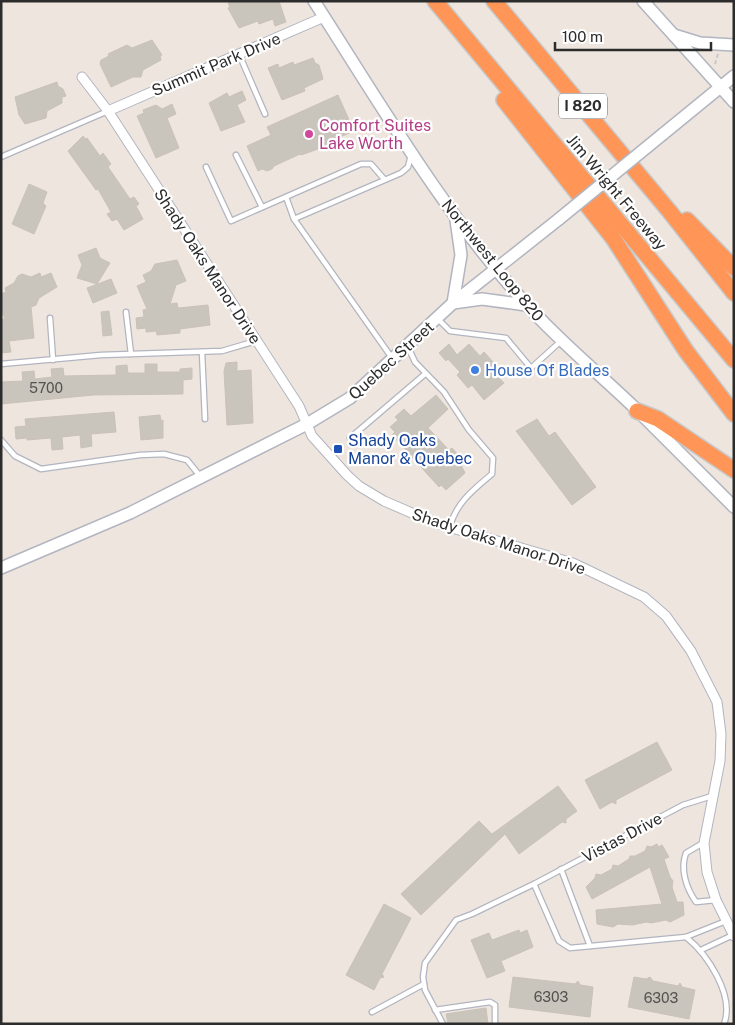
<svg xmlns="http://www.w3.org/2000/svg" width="735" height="1025" font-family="'Public Sans',sans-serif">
<rect width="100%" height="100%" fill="#eee6de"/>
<g fill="#c9c4bc" stroke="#cac2b7">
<polygon points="234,1 279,1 286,22 275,26 273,19 259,24 258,21 239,28 228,8 230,7 228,3"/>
<polygon points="152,40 162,55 160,56 161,60 143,70 141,77 133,77 111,87 100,64 101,60 109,56 108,54 127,45 132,48"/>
<polygon points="313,58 315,63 319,65 323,79 304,88 305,91 282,100 268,68 278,64 279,68 293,62 294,65"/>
<polygon points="57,82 58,86 63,89 66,96 62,97 62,103 47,111 46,118 25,124 19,115 15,97"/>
<polygon points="242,91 246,100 237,105 245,122 221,131 209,103 227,93 229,97"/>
<polygon points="338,95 354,131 333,140 334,143 327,146 301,155 300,154 274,166 272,169 267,171 262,169 258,171 247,146 271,135 267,127"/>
<polygon points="172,104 176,114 167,118 179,148 156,158 137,116 144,113 143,110 156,105 162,109"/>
<polygon points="83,136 85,139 87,138 100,156 103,153 111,164 108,167 130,199 134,197 139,204 136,206 143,219 124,230 117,219 112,221 107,214 111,212 98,189 96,190 68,151"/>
<polygon points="29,184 47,192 43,203 46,206 34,234 12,224"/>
<polygon points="96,248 100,258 110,263 97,284 77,278 82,265 78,255"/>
<polygon points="177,260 186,281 176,285 170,304 177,303 178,308 208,305 210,325 180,329 180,333 157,335 156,331 146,332 146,328 137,329 136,318 144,317 143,310 147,309 137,286 146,282 143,275 151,271 155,264"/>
<polygon points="40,273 41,277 51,273 57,287 39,298 36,305 31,307 34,338 9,341 11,352 1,353 1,319 5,319 1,309 1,294 6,292 5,288 14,283 18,276 22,274 31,277"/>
<polygon points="111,279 117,293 93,303 87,288"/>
<polygon points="109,311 112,335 103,336 101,312"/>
<polygon points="449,344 457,355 469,344 480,356 484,352 495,364 490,368 504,383 484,400 472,385 468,388 457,375 460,372 448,359 446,361 439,353"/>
<polygon points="237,362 237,371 251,370 253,423 227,425 224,371 226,363"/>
<polygon points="145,364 157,364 157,372 180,372 180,369 192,368 192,379 183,380 183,394 93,395 1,404 1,382 23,381 22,372 34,371 35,379 52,377 51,369 63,368 64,376 116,375 116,366 127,365 128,373 145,373"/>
<polygon points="436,395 448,409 428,428 449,450 452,448 461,458 459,461 465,473 446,490 441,485 439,487 392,435 395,432 390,427 398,420 395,417 404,409 411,416"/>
<polygon points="114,412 116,432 91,434 92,446 81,448 80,435 62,437 63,449 52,450 51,438 27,440 27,438 16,439 15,427 26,426 25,419"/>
<polygon points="160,415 161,421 163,420 163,438 141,440 139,417"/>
<polygon points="537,419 549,436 555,432 596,487 572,505 516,431"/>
<polygon points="657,742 672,770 616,800 616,804 612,802 600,809 585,780"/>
<polygon points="558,786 577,811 566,819 566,823 562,822 519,854 505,834 421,915 401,894 479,821 492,834"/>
<polygon points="657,844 658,847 662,845 669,857 664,859 670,877 673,881 672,887 677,902 683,902 684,915 670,922 666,920 651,923 647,922 632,925 618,924 613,927 597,924 596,910 662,904 650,867 592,899 586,887 595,878 596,874 601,875 612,869 613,865 618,866 629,859 630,856 635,856 645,851 647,846 651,847"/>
<polygon points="384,904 411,918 382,974 384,977 380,978 374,990 346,975"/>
<polygon points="519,930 520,933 527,930 533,947 501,961 505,971 487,978 471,940 489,933 492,940"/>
<polygon points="513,977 575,984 578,981 580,985 593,987 590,1017 509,1007"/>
<polygon points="634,977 646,979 650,977 653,981 678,986 680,983 682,987 695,990 689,1019 628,1007"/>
<polygon points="486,1008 488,1024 448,1023 446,1014"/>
</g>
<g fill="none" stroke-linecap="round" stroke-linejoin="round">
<g stroke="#b2b5c0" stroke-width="7">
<g id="lane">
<polyline points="239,54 265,114"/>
<polyline points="236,155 262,207"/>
<polyline points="1,157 108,111"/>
<polyline points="206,167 231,221 361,164 371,164 384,179"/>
<polyline points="286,197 294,219"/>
<polyline points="126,312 131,354"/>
<polyline points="50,318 53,360"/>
<polyline points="437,318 450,331 506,338 531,368 561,341"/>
<path d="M408,347l7,15 29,30 25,38 24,28 -1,16c-18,15 -37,30 -42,53"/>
<polyline points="202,352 205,419"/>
<polyline points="392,358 294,219 401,173 408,167 411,155"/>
<polyline points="1,364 101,355 222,351 256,341"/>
<polyline points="350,438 425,374"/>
<polyline points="1,440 15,456 41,469 140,455 164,454 187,460 200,476"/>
<path d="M703,843l-17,10c-6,16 0,35 10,49l20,-2"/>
<polyline points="561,869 590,946"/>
<polyline points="534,884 559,941 570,948 686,937 726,921"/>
<path d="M686,937c21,17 49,58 38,87"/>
<polyline points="701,950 733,935"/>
<polyline points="435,1010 490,1002 495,1005 495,1024"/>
<polyline points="372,1012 424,984"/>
<polyline points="443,1024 425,990 423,977 425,963 456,920 472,914 534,884 683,805 712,796"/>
</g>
</g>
<g stroke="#b2b5c0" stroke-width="11">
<g id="street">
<polyline points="82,77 108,111 299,406 312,436 347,475 359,486 384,501 435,523 573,563 644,597 666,616 691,651 717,702 721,734 720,761 704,843 707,872 716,900 734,936"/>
<polyline points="108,111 324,17"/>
</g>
</g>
<g stroke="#b2b5c0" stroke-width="14">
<g id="secondary">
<path d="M314,1c67,104 129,211 212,303 34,38 75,71 112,107 32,32 64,64 96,96"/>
<polyline points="643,1 734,102"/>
<polyline points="674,35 700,43 734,45"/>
<polyline points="663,134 734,76"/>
<polyline points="456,220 461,255 453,303 482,299 526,305"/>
<polyline points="1,568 130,513 307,424 350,398 453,303 559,219"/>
</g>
</g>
<g stroke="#c8c8c8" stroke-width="18">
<g id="highway">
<polyline points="435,1 734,360"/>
<polyline points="494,1 670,212 734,293"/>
<polyline points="504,100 613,238 686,351 734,414"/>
<polyline points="687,220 734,268"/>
<polyline points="637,411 658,419 734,470"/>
</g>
</g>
<polyline stroke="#c8c8c8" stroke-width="2" stroke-dasharray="4 2.5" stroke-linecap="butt" points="715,64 718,54"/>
<use href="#lane" stroke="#fff" stroke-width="4.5"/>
<use href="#street" stroke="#fff" stroke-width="9"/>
<use href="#secondary" stroke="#fff" stroke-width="11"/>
<use href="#highway" stroke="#ff9658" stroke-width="15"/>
<g stroke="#b2b5c0" stroke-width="14" stroke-linecap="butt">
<polyline id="secondary-bridge" points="559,219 663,134"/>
</g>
<use href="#secondary-bridge" stroke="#fff" stroke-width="11"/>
</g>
<circle fill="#d1479c" stroke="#fff" stroke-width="2" cx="309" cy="134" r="5"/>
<circle fill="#3f7fe0" stroke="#fff" stroke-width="2" cx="475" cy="370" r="5"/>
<rect fill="#1a4fb4" stroke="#fff" stroke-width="2" x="333" y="444" width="10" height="10" rx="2.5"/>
<g text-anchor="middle" stroke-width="4.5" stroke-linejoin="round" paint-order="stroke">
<g font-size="14" fill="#535250">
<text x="46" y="393">5700</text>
<text x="551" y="1002">6303</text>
<text x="661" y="1003">6303</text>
</g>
<rect fill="#fff" stroke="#6b6b6b" stroke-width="1" x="559" y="93.5" width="48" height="25" rx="4"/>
<g font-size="15" font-weight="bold" fill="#2c2c2c">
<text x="583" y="111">I 820</text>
</g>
<g font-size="16" fill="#2c2c2c" stroke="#fff">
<text transform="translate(216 64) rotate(-23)" y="6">Summit Park Drive</text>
<text transform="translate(617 192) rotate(50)" y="6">Jim Wright Freeway</text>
<text transform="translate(493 260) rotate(51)" y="6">Northwest Loop 820</text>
<text transform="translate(208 266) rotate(57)" y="6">Shady Oaks Manor Drive</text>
<text transform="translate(391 360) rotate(-42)" y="6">Quebec Street</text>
<text transform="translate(499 541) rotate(18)" y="6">Shady Oaks Manor Drive</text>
<text transform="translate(622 837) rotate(-28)" y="6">Vistas Drive</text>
</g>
<g font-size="16" fill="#b23c85" stroke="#fff" text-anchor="start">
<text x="319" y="131">Comfort Suites<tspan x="319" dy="18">Lake Worth</tspan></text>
</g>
<g font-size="16" fill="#366cbe" stroke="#fff" text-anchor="start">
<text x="485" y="376">House Of Blades</text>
</g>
<g font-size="16" fill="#164399" stroke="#fff" text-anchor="start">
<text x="348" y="446">Shady Oaks<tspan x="348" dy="18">Manor &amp; Quebec</tspan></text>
</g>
</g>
<rect width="735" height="1025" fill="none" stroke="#2c2c2c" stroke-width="5"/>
<path d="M555 42v8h156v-8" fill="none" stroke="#2c2c2c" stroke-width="2.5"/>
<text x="562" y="42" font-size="15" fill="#2c2c2c" stroke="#ffffff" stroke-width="4" paint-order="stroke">100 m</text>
</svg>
